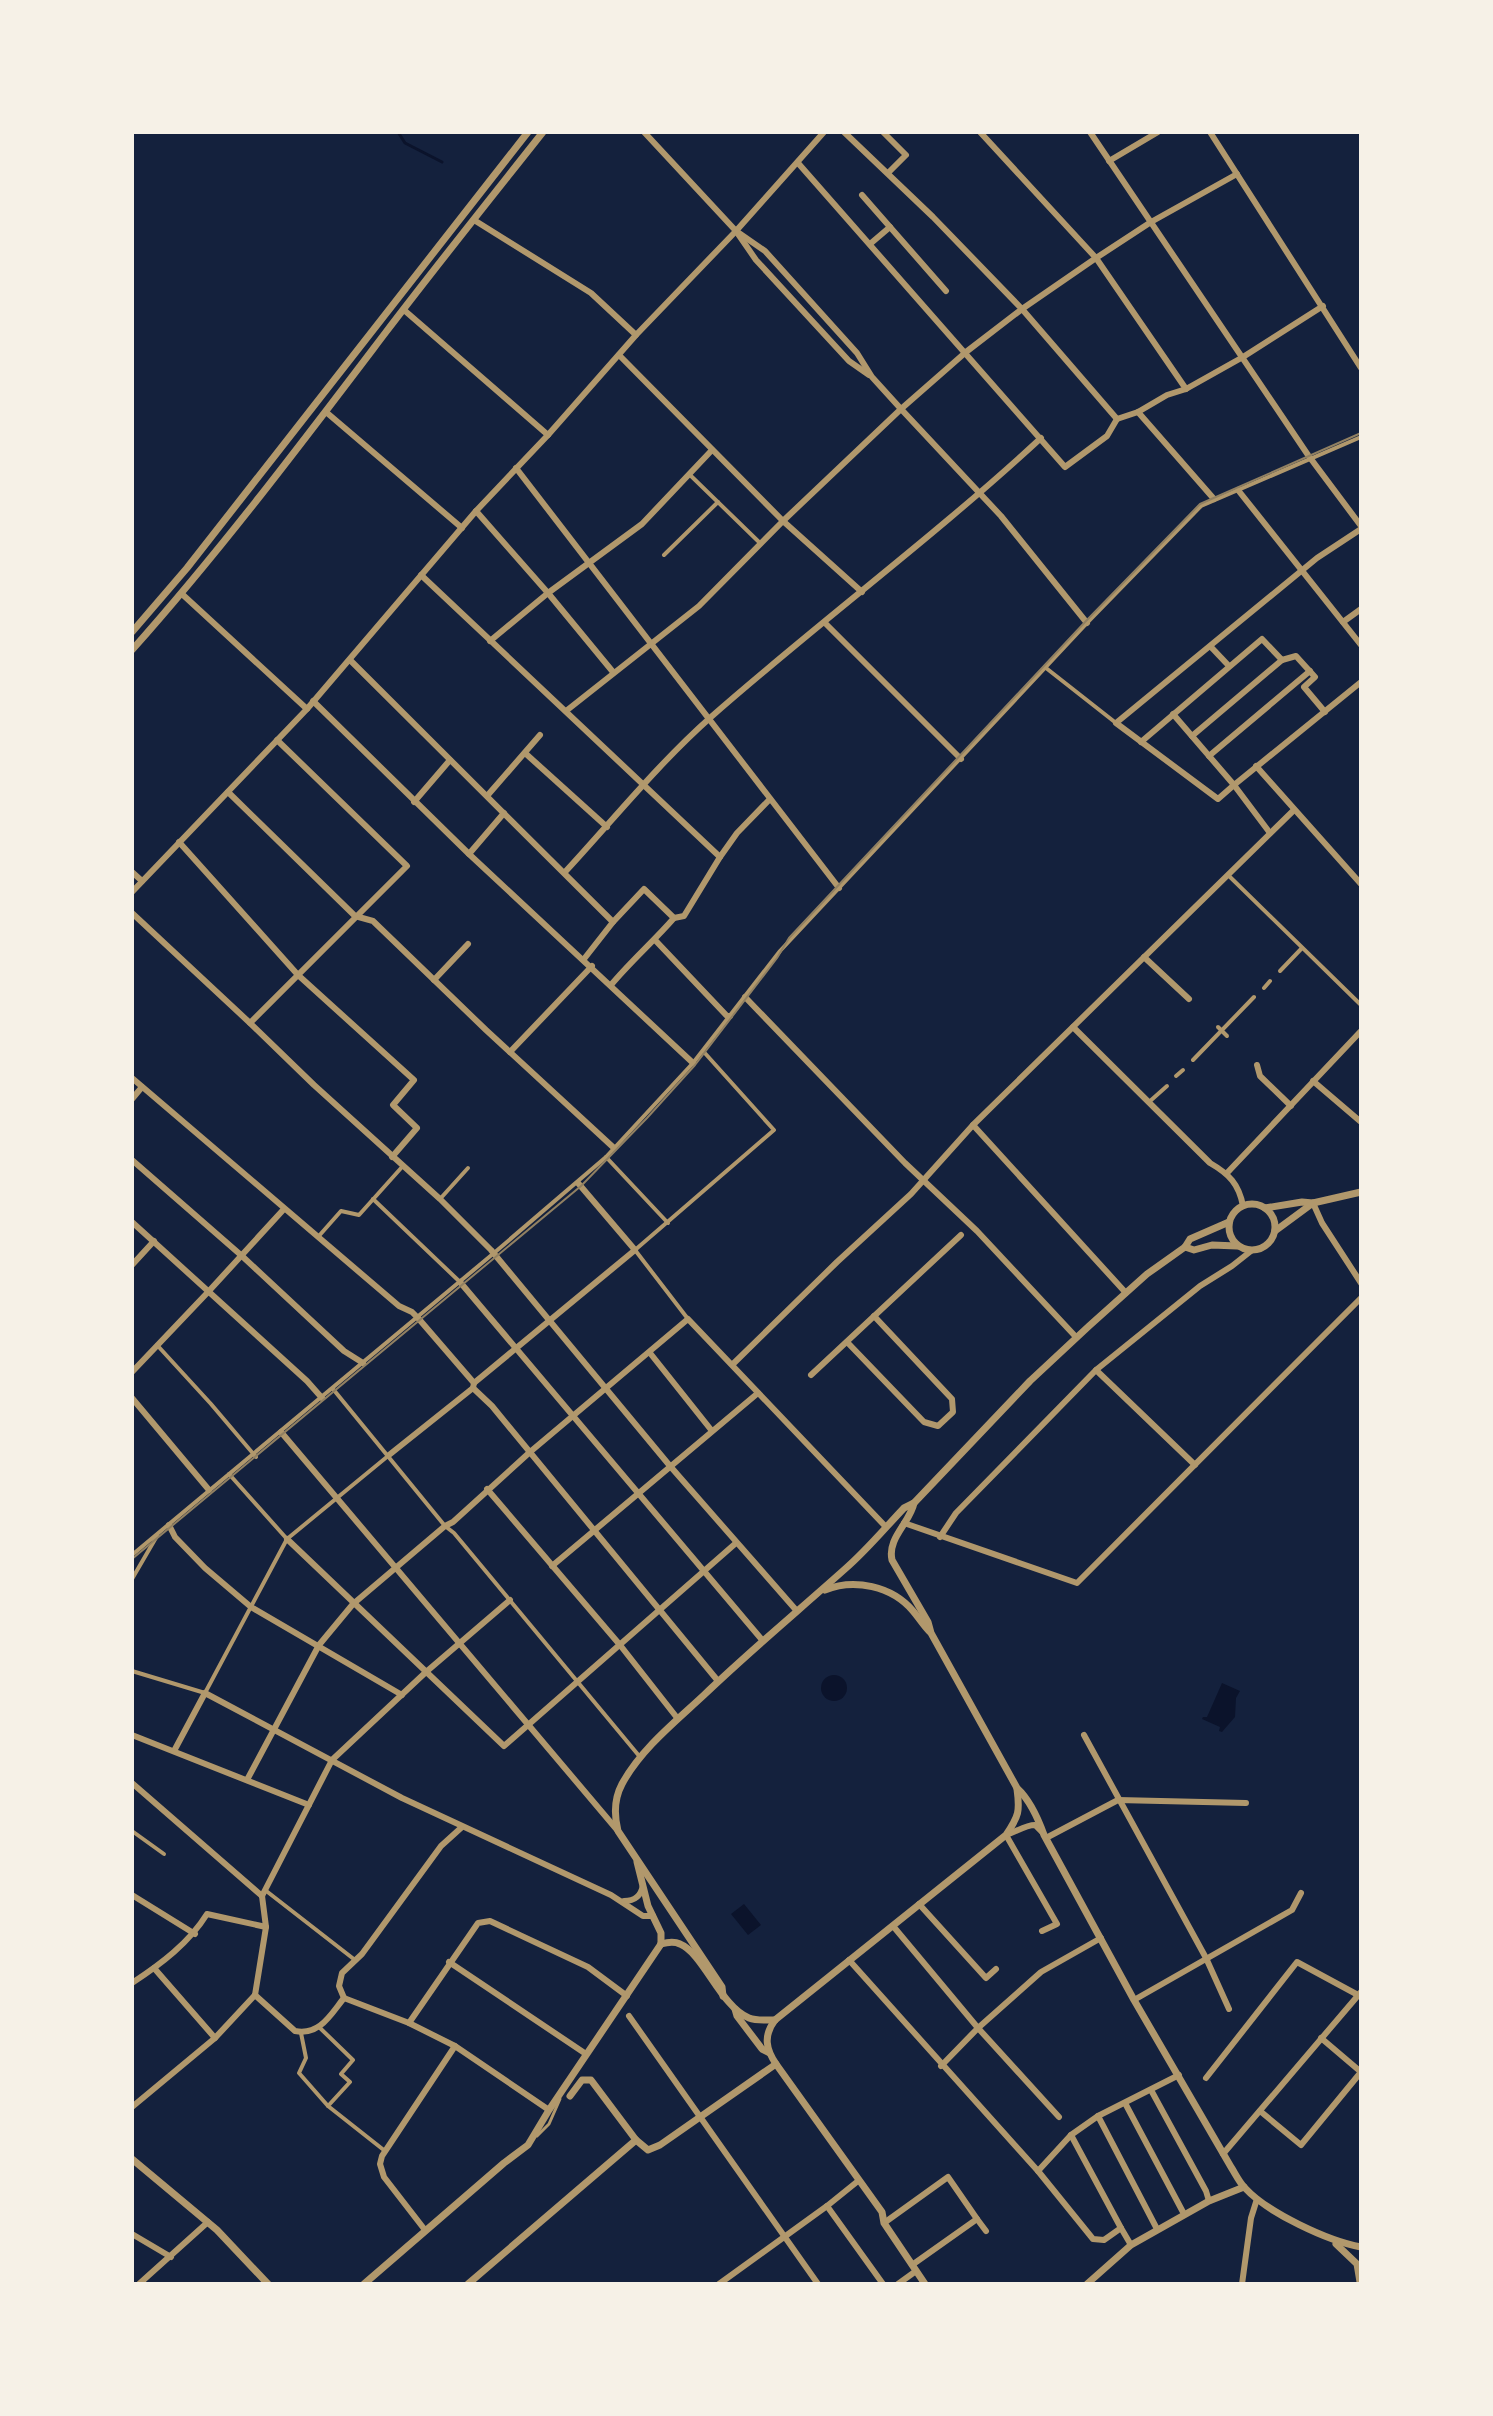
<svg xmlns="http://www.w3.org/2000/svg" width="1493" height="2416" font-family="'PT Sans Narrow',sans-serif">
<rect width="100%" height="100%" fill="#14213d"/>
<g fill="#0b132b">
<circle cx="834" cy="1688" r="13"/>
<polygon points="1222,1683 1240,1691 1236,1698 1235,1717 1222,1732 1219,1731 1220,1727 1202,1719 1203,1717 1207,1717"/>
<polygon points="744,1904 761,1925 748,1935 731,1914"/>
</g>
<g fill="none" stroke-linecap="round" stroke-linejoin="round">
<polyline stroke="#0b132b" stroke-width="3" points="398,132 405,143 442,162"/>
<polyline stroke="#b1986c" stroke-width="3" points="537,2136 549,2124 560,2099"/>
<g stroke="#b1986c" stroke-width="4">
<polyline points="689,474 760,543"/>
<polyline points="664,555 718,502"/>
<polyline points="1046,668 1116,723"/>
<polyline points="1228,875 1361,1005"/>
<polyline points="1280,971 1302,948"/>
<polyline points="1264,988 1270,981"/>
<polyline points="1218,1027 1227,1036"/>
<polyline points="1193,1060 1254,997"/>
<polyline points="1176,1076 1183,1070"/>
<polyline points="1149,1102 1167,1086"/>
<polyline points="606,1157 668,1223"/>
<polyline points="373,1199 460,1282"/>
<polyline points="440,1199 468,1168"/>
<polyline points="318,1237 341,1211 359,1215 402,1167"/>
<polyline points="688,1319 635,1250 774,1130 703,1051"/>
<polyline points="157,1345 211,1404 256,1457"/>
<polyline points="333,1389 445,1526 454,1533 640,1757"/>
<polyline points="229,1474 287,1539"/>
<polyline points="132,1555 494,1253 606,1157 693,1063 780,951 1087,623 1201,506 1361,437"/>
<polyline points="132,1579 157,1536"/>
<polyline points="132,1671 205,1693 287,1539 388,1456"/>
<polyline points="132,1831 164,1854"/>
<polyline points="265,1890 355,1960"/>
<polyline points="320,2028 353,2060 341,2074 350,2082 328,2106 385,2151"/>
<polyline points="301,2033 306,2058 299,2073 328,2106"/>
</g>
<g stroke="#b1986c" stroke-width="6">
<polyline points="644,132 736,231 756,260 849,361 869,375"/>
<polyline points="844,132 933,217 1022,309 1117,419"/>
<polyline points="883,132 906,155 888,173"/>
<polyline points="980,132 1096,258 1186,389"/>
<polyline points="1090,132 1308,455 1361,526"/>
<polyline points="1210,132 1361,368"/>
<polyline points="1109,161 1158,132"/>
<polyline points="798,163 1065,467 1107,436 1117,419"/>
<polyline points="862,195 946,291"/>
<polyline points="474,220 591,293 636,335"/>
<polyline points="736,231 765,251 857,353 872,377 901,409 1001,516 1087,623"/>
<polyline points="870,244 890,227"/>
<polyline points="404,310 548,435"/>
<polyline points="619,355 783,521 862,592"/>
<polyline points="326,412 462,528"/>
<polyline points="1138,412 1214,499"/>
<polyline points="1117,419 1138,412 1167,395 1186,389 1243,357 1323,306"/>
<polyline points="516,468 839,888"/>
<polyline points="1238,490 1361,645"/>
<polyline points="476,511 548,593 613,672"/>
<polyline points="421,575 720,857"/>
<polyline points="182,594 307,709"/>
<polyline points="1343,622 1361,609"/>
<polyline points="825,623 961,759"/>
<polyline points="490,641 548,593 642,524 712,450"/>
<polyline points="1211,647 1229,666"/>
<polyline points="350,660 613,922"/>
<polyline points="313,701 469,854 693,1063"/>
<polyline points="566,711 699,606 783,521 901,409 966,352 1022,309 1096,258 1151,222 1237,174"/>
<polyline points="1173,714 1234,785 1218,799 1116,723 1317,558 1361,529"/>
<polyline points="1192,736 1282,660"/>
<polyline points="1141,742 1262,639 1282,660 1296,656 1315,677 1304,687 1325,712"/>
<polyline points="525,753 607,827"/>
<polyline points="1209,756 1310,671"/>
<polyline points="1256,766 1361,884"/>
<polyline points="228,792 355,916 373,921 486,1030 614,1148"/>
<polyline points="487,796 540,735"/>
<polyline points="414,802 450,760"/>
<polyline points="1270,833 1234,785 1361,682"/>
<polyline points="179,842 298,975 414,1080 393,1105 417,1128 392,1157"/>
<polyline points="469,854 504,813"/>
<polyline points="132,872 142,881"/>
<path d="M565,872c48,-52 93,-108 146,-155 108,-95 224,-181 330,-279"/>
<polyline points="132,892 307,709 476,511 548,435 636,335 736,231 824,132"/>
<polyline points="132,913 250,1023 314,1085 440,1199 491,1250 670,1466 796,1610"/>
<polyline points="674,918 684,916 720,857 737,833 770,799"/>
<polyline points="655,940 727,1016 730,1016"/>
<polyline points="1144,957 1189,999"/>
<path d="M584,959l29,-37 31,-33 30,29c-20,23 -43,43 -63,67"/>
<polyline points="434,980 468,944"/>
<polyline points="745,997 905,1163 977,1231 1076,1337"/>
<polyline points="250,1023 407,866 277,740"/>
<path d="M1073,1027l137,136c19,11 29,21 33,43"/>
<polyline points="510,1052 592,966"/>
<polyline points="1257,1065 1260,1076 1291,1106"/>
<polyline points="132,1078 399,1306 412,1312 418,1318 474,1383 473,1388 492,1406 718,1681"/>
<polyline points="1313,1081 1361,1122"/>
<polyline points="132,1099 142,1087"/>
<polyline points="973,1125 1126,1293"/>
<polyline points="132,1160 242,1256 344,1351 363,1363"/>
<polyline points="1227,1173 1361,1031"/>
<polyline points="1313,1203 1322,1223 1361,1283"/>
<polyline points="132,1222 307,1381 322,1398"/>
<polyline points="132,1265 154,1241"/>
<polyline points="460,1282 763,1641"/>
<polyline points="847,1342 924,1422 938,1426 953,1412 952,1399 874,1316"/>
<polyline points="650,1353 712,1431"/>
<polyline points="733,1364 837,1262 911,1194 973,1125 1294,810"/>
<polyline points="1096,1370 1195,1465"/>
<polyline points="132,1372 209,1291 284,1209"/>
<polyline points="811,1375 961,1235"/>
<polyline points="474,1383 635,1250 578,1183"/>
<polyline points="132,1398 209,1490"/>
<polyline points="281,1432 618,1831"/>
<polyline points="389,1455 473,1388"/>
<polyline points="487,1489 620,1645 678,1719"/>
<polyline points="904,1523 1077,1583 1361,1298"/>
<polyline points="169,1525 175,1537 205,1568 251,1607 402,1695"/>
<polyline points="940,1537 956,1513 1096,1370 1200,1286 1232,1266 1251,1251"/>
<polyline points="287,1539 504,1746 736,1543"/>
<polyline points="552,1566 758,1393"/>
<polyline points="132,1735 309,1805"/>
<polyline points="1084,1735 1206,1958 1229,2009"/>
<polyline points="174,1751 205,1693 402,1798 611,1895 643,1916 653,1916"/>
<polyline points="247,1780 319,1645 353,1604 445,1526 453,1522 530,1452 688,1319 886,1527"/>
<polyline points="132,1783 262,1896"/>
<path d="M1042,1832l-7,-7c-10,0 -19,7 -29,10l51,89 -15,7"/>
<polyline points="1046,1838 1118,1800 1246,1803"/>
<polyline points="132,1895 195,1934"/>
<polyline points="262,1896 332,1760 426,1672 510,1600"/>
<path d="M624,1901c11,0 17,-5 19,-16"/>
<polyline points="919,1904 986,1978 996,1969"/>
<polyline points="893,1926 978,2028 1059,2117"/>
<polyline points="849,1960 1038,2171 1093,2239 1104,2240 1121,2228 1131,2245"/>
<polyline points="449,1962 586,2054"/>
<polyline points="154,1968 215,2038"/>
<path d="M132,1983c29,-19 57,-40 75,-69l59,13"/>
<path d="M255,1995l40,36c25,5 36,-17 49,-33l65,25 46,23 94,64"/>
<polyline points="255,1995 266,1927 262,1896"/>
<polyline points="344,1998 339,1986 342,1973 362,1954 441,1846 462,1827"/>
<polyline points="1134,2000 1292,1910 1301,1893"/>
<polyline points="629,2016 818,2284"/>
<polyline points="409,2023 478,1923 490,1921 588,1967 627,1996"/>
<polyline points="941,2066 978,2028 1041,1972 1101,1938"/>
<polyline points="1206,2078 1297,1962 1358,1995"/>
<polyline points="1151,2090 1206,2191 1209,2201"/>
<polyline points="1125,2103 1184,2214"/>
<polyline points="132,2107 215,2038 255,1995"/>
<polyline points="1260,2111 1301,2145 1361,2072 1321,2038"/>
<polyline points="1098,2116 1157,2229"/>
<polyline points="1071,2135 1121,2228"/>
<polyline points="1223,2154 1361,1992"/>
<polyline points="1038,2171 1071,2135 1098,2116 1179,2075"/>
<polyline points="827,2206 883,2284"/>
<polyline points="977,2219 986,2231"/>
<polyline points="884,2223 948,2177 977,2219 912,2265"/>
<polyline points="425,2230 384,2177 380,2164 382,2156 455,2046"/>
<polyline points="132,2234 171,2257"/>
<polyline points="139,2284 208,2222"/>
<polyline points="719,2284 827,2206 858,2181"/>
<polyline points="898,2284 916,2271"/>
<polyline points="1242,2284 1251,2218 1257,2199"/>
</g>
<g stroke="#b1986c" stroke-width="7">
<polyline points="132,632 187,568 528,132"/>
<path d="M132,650c90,-101 172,-210 254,-318 51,-67 104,-133 157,-200"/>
<circle cx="1252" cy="1227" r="23"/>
<polyline points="1265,1208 1302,1202 1313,1203 1361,1192"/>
<polyline points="1275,1231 1313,1203"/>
<polyline points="1185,1247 1194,1250 1212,1245 1237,1246"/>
<path d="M914,1503c-4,20 -27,35 -22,57l36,62 3,11 86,155c13,12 21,30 27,47l90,165 97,167c4,6 8,15 14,21 23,25 83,53 116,59"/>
<path d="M825,1590c29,-12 67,-4 88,21 6,7 10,14 16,20"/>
<polyline points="637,1862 648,1906 661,1933 661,1944"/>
<path d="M661,1944c7,-2 13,-3 19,0 23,9 41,63 69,74 8,3 17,2 26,2"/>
<path d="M723,1996l-1,-9 -104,-156c-4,-16 -4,-32 4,-47 19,-35 53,-62 82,-89 46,-44 94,-84 141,-126 21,-18 40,-41 59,-61l10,-5 116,-122 59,-55 58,-52 38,-27 5,-8 39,-17"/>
<polyline points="735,2009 737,2016 762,2049 768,2052"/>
<polyline points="570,2096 582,2080 591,2080 636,2140 648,2150 660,2145 776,2064"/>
<polyline points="132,2159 217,2230 268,2284"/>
<polyline points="1336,2244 1357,2264 1360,2282"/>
<polyline points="364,2284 504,2163 528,2145 549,2110 661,1944"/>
<polyline points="468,2284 636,2140"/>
<path d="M925,2284l-41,-61 -2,-11 -106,-148c-10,-15 -13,-28 -1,-44l231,-185c13,-19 14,-24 11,-46"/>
<polyline points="1087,2284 1131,2245 1209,2201 1244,2187"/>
</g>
<polyline stroke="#918062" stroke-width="2" points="132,1559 581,1186 647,1118 695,1065 777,958 789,938 1086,621 1200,504 1361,433"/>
</g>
<rect width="1493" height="2416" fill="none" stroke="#f6f1e7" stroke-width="268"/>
</svg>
